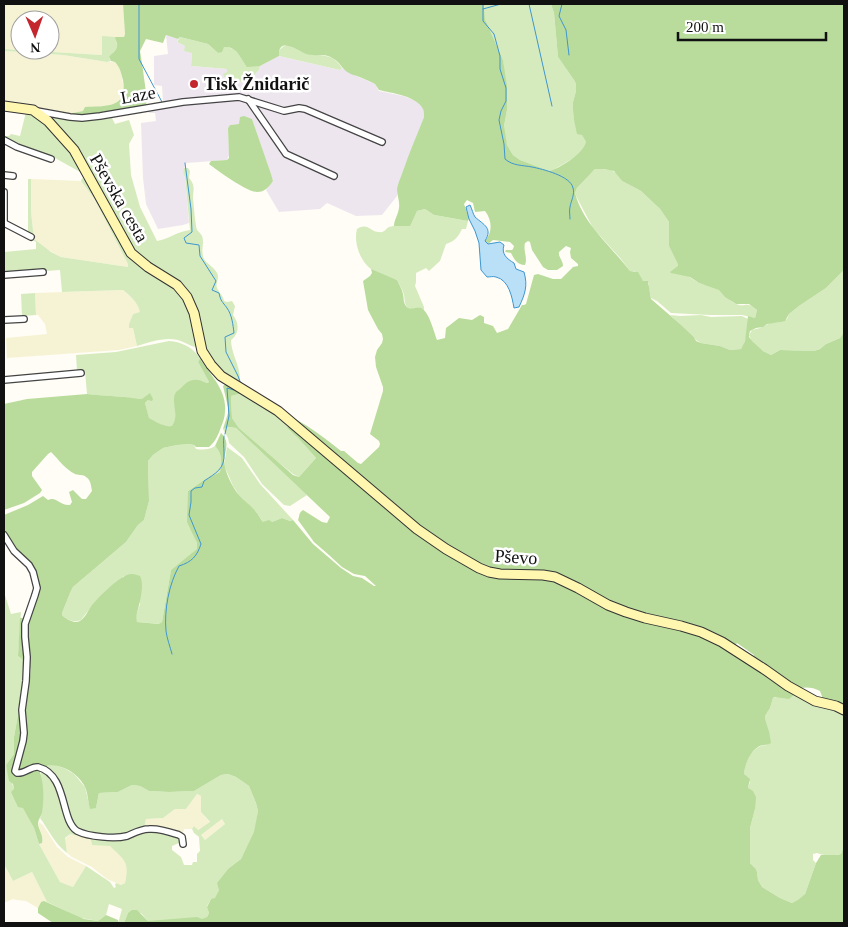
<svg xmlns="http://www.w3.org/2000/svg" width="848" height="927" font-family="Georgia,serif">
<rect width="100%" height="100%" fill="#fffdf5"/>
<polygon fill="#eee6ef" points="166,35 178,39 177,42 185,46 192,53 191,66 227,69 227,72 247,76 259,70 260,66 279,56 340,70 342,68 350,73 375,84 379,91 403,96 417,101 424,109 424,117 405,166 398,188 397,196 382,215 356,216 327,203 320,209 279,212 266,190 273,181 271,175 252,119 239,124 230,125 228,128 229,155 227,160 186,163 183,173 185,177 189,223 183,225 158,229 146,204 143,178 141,123 156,121 155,113 149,113 146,105 163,102 162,86 154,85 154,56 168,54"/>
<g fill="#f6f3d4">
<polygon points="4,4 123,4 125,34 124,37 102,55 21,50 50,50 50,20 20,20 20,50 4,49"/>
<polygon points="4,51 63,55 107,62 115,62 118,64 121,73 124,89 122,96 116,103 112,105 73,113 72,114 4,103"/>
<polygon points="31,179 81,181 94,198 128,264 128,267 61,257 43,247 34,239 31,212"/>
<polygon points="123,290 137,303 140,307 141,312 133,314 129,324 133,328 137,346 119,350 7,358 6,338 47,334 45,324 38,315 36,315 35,293"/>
<polygon points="197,794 201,796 201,812 210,823 197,830 194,826 192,829 184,829 183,834 181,834 144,828 146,819 163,818 175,809 186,809"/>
<polygon points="222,819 225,824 205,840 201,835"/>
<polygon points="39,822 43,825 57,847 68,857 86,866 73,887 60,882 39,844 42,843 43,839 38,824"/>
<polygon points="70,834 83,837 84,834 90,836 92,845 110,845 126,862 128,872 125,883 121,885 107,879 92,867 72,857 67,853 65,839"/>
<polygon points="4,864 13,881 32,872 47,902 41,902 38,908 26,901 17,900 13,899 4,903"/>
</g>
<g fill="#d5ebbd" fill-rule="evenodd">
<polygon points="484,4 551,4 554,13 558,57 574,80 576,84 576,91 573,102 574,120 586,142 586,146 582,151 572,159 553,170 549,171 543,169 520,160 513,155 507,145 504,134 504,126 507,110 503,60 485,19"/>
<path d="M102,36l13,1c0,3 3,7 2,10 -1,3 -6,7 -8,11l2,3 -4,1 -44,-7 -59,-4v-2l98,6z"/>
<path d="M180,37l28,7 10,9 5,-6c13,-1 17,9 23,19h14l-1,4 -8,8 -4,-2 -6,6 -10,-1v-4h-7l-1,-3 4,-2v-3l-36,-3 1,-13 -8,-2 1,-5 -8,-4z"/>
<path d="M287,45c7,2 12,6 19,8 16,5 25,-2 36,15l-2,2 -61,-14c-1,-6 2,-9 8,-11z"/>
<path d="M26,112l66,8 20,-2 3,6 14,-4 5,15 -5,9 2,31 9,32 17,34c12,-2 19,-9 33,-11l-5,-53 -2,-4 1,-5h4l2,3 -1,7c7,8 4,12 4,21 1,7 2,25 4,31 1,1 5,5 5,6 3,7 -2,14 2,23 3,5 10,8 13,14 3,5 -2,10 0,15 2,5 6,7 7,13l3,1 5,-1 3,5 -2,9c6,8 7,18 -2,25 0,14 10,27 9,41h-5l-13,-8 -18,-23 -12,-50 -56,-47 -47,-76 -34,-19 -28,-10 -21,-10v-2h3l2,-2 9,2z"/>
<path d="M595,169h8l8,1 5,3 6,8 19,10 19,18 9,13v24l9,16v4c6,7 12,12 21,17 7,3 16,3 22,8 5,4 8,10 15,13 10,4 10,-4 21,6l-2,8 -13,-3h-32l-39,-2 -14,-12 -6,-3 -2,-10v-5l-6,-2 -8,-10h-5l-9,-12 -28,-31 -17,-32 -1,-3 2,-5z"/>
<path d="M82,178l8,6 35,64 43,33 17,19 7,15 5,32c-6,0 -12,-5 -19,-7 -14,-3 -27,2 -41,6l-4,-18h-4v-4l4,-10 7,-2c-2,-10 -10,-16 -17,-22l-61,2 -2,-22 -56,4v-22l32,-3v-7l-8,-6v-57h3v33l3,27 17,13 10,5 67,10v-3l-34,-66 -13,-17z"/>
<path d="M425,209l9,6 34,6 -2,8h-4c-3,7 -8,13 -16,15l-6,17 -11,10 -3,-3 -10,5v9l-1,4 9,21v3c-5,-3 -7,0 -13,-1 -7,-2 -6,-8 -7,-14 -1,-5 -5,-11 -7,-15 -8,-3 -16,-6 -23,-9 -13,-7 -21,-28 -17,-42 11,-7 13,3 22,3 6,1 6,-3 10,-5 5,-2 15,-1 20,-1l8,-15z"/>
<path d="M844,270v63l-2,4 -16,7 -6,5 -6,2 -34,-1 -9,5c-10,-4 -19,-11 -22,-20l3,-5 8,-2 10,-5 11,-1 6,-3 2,-5 10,-8 27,-18z"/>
<polygon points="35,293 36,315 22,316 21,294"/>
<path d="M670,315l10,1 21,-1 10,2 31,-1 6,3c-1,10 -1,22 -7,30l-11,1 -10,-4 -19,-3 -5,-3 -2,-3z"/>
<path d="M169,341c13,1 23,6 31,17l-2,4 11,20 -2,1 -5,-2 -26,12c-4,11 3,23 -3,33 -9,1 -17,-3 -24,-7l-4,-16 3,-3h5l-20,-1 -8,-2 -29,-2 -9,-1 -2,-23h-8l-1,-16 40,-3z"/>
<polygon points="242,392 289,422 287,428 298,438 316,458 299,477 293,474 278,462 239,428 232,418 231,396 239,394"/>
<polygon points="229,427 236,428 307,495 290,506 284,505 262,484 244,457 229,443 228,438 223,429"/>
<path d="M190,444l4,1 2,4c7,1 13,1 19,-3 7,8 7,15 5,26l-16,8 -16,11 5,42 4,10v7l-26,20 -9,52 -2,2 -23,-2 -2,-3 5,-15 -16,-28c-17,13 -31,28 -43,44 -7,3 -14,0 -19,-5v-2l8,-20 3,-6 53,-45 12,-17 6,-5 5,-19 -1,-40 5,-6 10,-7 14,-3z"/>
<polygon points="227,447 242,458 260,484 293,520 290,521 282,518 272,522 263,522 256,512 239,495 233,486 224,465"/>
<path d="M4,592l7,22 10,-2 -3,44 10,8 3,6 -2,13 -5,17 -4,3 -6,34v17l-8,11 8,24 20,39 5,16 21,38 13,5 13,-21 24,16 4,6 2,-1 -1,-2 1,-2 5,2 4,-2c5,-22 -1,-23 -15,-37l-18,-1 -2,-9 14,2 46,-8 28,6 2,4 -1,3 -7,3v4l9,7 3,8h8l1,-3h4v-8l3,-3 -1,-14 -5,-4 -2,-4 2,-3 4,4 12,-8 -9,-10v-16l-4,-2 -11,15h-11l-12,9 -17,1 -2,9 -12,5 -19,3 -31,-4 -9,-7 -10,-31 -20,-27 12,-2 9,3 10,6 11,13 5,21h6l3,-15 19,-1 14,-7 8,1 9,5 20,1 25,-1 27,-16 7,-1 8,3 13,9 7,17 2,8 -3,21 -14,27 -12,9 -14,31h-4l-4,7 2,7 -2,4 -5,3 -54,1 -7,-8h-13l-4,10h-5v-3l3,-11 -13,-5 -3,11 -8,6 -17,-3 -34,-16 -15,-30 -19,9 -9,-17zM222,819l3,5 -20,16 -4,-5z"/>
<path d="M795,694l49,19v133l-3,8c-7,2 -18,2 -24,-1l-4,1v6l3,3 -11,31 -7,7 -6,2 -12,-5 -18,-11 -4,-7 -1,-8 -1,-3 -6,-6v-35l5,-19 -7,-21 2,-6 -6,-8c1,-13 9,-29 23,-29l2,-14 -4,-11v-4l5,-8 3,-10c8,-3 14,3 22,-4z"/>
<path d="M41,770l6,4 8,8 13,40 16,12 -1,3 -13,-3 -5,4 2,15c-13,-10 -18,-23 -27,-35l2,-5z"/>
</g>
<g fill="#b9dc9c" fill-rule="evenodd">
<path d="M123,4h361l1,15 18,41 4,26v24l-3,16 3,19 6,10 7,5 29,11c10,-2 35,-18 37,-29l-4,-7 -5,-1 -3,-14 -1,-10v-8l3,-11v-7l-2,-4 -16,-23 -4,-44 -3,-9h293v266l-18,18 -27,18 -10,8 -4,7 -4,1 -14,2 -4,3 -7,1 -6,3 -1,4v2l4,5 10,9 8,4 9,-5 34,1 6,-2 6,-5 14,-6 4,-5v372l-21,-6 -3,-8c-7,-4 -13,-4 -21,-3v1l-46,-32 1,-2 -17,-12 -2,3 -126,-45 -28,-16 -80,-14 -20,-5 -59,-38 -127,-108v-1c17,9 31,20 46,32h3l14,12 3,1 18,-17 1,-3 -1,-3 -9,-7 13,-43v-4l-7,-20 -1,-10 2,-7 5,-7 1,-4 -1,-5 -4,-5 -10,-19 -5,-29 7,-5 2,-3 -1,-4 26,11c2,4 5,9 6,14 1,4 0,8 3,12 4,5 9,1 15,2 8,3 13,24 16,32l8,-2 1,-10 13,-10 13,2 8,-5 4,2v6l9,3 4,7 11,-4 14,-24h2l2,-1 8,-29 4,-1 15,5h8l12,-12 5,-1v-2l-7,-6 -1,-6 1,-4 -5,-2 -7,6c-1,5 4,8 4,14l-6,4h-9l-5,-3 -11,-17 -2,-8 -2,-1 -3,2c-2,8 3,15 0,22 -8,0 -11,-6 -14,-12l-6,-1 1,-2h6l1,-1 1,-3 -4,-4 -17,-2 -5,4 -3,-3c8,-9 7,-21 0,-30l-10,1 -2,-9 -6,-3 -3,4 5,14 -1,3 -34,-6 -9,-6 -8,2 -7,15h-16c0,-6 4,-11 5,-18 1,-7 -2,-12 -2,-19 1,-6 4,-12 6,-18 6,-18 14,-36 21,-54 0,-2 0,-7 -1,-8 -6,-13 -32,-16 -44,-19l-4,-6c-6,-3 -12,-6 -18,-8 -2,-1 -5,-1 -8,-3 -7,-3 -9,-12 -17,-15 -5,-4 -13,-2 -19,-3 -4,0 -8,-1 -11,-3 -8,-4 -24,-14 -23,4l-19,10 -13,1c-7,-9 -10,-21 -23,-20l-2,5 -4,1 -10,-9 -28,-7 -2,2 -12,-4 -3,8 -17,-4 -6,12 3,19 1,8 3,21 -1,6c-22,6 -51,12 -74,9l1,-1 10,-2 2,-4c20,-1 43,2 38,-27 -2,-7 -3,-13 -8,-18l-4,-1 -2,-4c2,-3 8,-7 8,-11 1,-3 -2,-6 -2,-9h9l1,-3zM595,169h9l10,2 8,10 19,10 19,18 9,13v24l9,18v2l-8,6 1,1 19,4 9,6 20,7 6,7 11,7h13l8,6 -2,8 -7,-2 -3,25 -4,8 -11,1 -10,-4 -19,-3 -5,-2 -2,-4 -14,-13 -29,-25 -3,-18h-5l-5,-9 -8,-1c-19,-25 -47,-47 -55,-78l2,-5z"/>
<path d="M244,116l8,3 19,55 2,7c-4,6 -8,11 -16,11 -10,0 -39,-21 -48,-28l2,-3 16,-1 2,-2 -1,-30 2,-3 9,-1 1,-7z"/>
<path d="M200,358c10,17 27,32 25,53 0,6 -2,11 -4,16 -3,8 -5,14 -12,20h-13l-2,-2 -4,-1 -13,1 -14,3 -10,7 -5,6 1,40 -5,19 -6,5 -12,17 -53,45 -3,6 -8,20v2c4,4 12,9 18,6 5,-3 9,-12 12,-16 7,-8 30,-32 40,-31 3,0 5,1 8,2 4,7 1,21 -1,29 -1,6 -4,11 -2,17l22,2 3,-2 9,-52 26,-21v-6l-10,-21 1,-31 16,-11 16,-8c2,-11 2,-18 -5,-26l6,-13c12,12 0,21 4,34 2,9 8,21 14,28 5,6 13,11 17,17 3,3 4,7 7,10l6,-2 3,2 10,-4 8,3 3,-1 20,24 28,24 12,8 9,2 12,8h2l-11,-10 -11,-2 -12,-7 -13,-12 -15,-13 -16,-22c2,-5 0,-6 5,-10l19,12 5,1 3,-6 -94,-89 -7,-1 -6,2 5,-16v-6l-5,-21 3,-2 16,8 -3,2 -8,2 1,22 7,10 54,47 6,2 17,-19 -18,-20 -11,-10 2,-6 183,146 82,12 18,8 134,49 35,21 35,26 19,10 -6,5 -14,-2 -2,1 -3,10 -5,8v3l4,12 2,12c-5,3 -8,1 -13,4 -8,5 -13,17 -14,27l6,5 -2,9 5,3 3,6 -1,12 -5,19v35l6,6 1,3 1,8 4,7 18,11 12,5 6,-3 7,-6 11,-31 5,-8h16l4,-1 3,-8v77h-720l4,-10 4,-3h5l11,11 49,-4 5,2 5,-2 2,-4 -2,-6 4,-8 4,-1 4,-8 -2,-7 12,-15 12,-9 13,-27 4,-21 -2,-8 -7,-17 -13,-9 -8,-3 -7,1 -27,16 -25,1 -20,-1 -9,-5 -8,-1 -14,7 -19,1 -3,15 -6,1c-2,-7 -2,-17 -6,-24 -9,-14 -25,-23 -41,-18l-3,5c4,12 4,28 2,41 -1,3 -4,7 -4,11 1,7 6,12 4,19l-3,1 -5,-16 -11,-20 -5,-1 -7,-15 3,-3 -1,-5 -4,-3 -3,-16 8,-11v-17l6,-34 4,-3 5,-17 2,-13 -3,-6 -10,-8 2,-38h9l7,-42 -31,-43 -1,-18 24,-10 15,-9 5,4c9,-4 11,6 22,5l2,-3 -3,-10 4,-2 9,9h4l6,-8c-1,-5 -1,-11 -6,-14 -3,-3 -7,-1 -11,-3 -10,-5 -16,-14 -24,-22l-3,2 -16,18v4l10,14 -2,3 -16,10 -20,7v-106l23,-5 60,-5 10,1 28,2 14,2h3l8,-6 3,6 -1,2 -4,-1 -3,3 4,15c7,4 15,9 23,8 8,-11 -2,-24 4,-34 3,-2 6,-5 9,-8 7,-6 14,-5 22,-1l2,-1 -11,-20z"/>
<polygon points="44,901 84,919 98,921 106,915 118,920 119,923 53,923 38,913 38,908 41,902"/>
</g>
<path fill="#b9e0f7" stroke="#3f96cf" d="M470,205c2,4 3,9 5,12 9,8 18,11 10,24l3,3 12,-2 4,3c-3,9 3,14 10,18l2,6 8,3c4,14 1,22 -5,35l-5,1c-2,-11 -5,-28 -18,-31 -3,-1 -6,0 -9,0l-6,-7 -2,-27 -4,-12 -6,-12 -3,-12z"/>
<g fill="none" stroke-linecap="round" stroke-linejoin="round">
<g stroke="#3f96cf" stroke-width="1">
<polyline points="139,4 139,59 162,102"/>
<path d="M483,4v17l11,13 6,22v13l6,19v13l-5,10 -2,9 5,24 1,15c8,7 17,6 27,8 10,2 39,9 41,21 2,6 -2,13 -3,19 -1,4 0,8 0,12"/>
<polyline points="529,4 552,106"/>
<polyline points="562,4 559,16 566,30 569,55"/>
<polyline points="483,9 501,4"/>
<path d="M185,163l6,46 1,23 -8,6 2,5 13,2 1,11 16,25 -4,9 7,3c2,9 3,8 8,15 5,7 6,17 7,25l-9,4 1,15 12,24 3,8"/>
<polyline points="225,434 229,416 227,388 234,390"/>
<path d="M172,654c-2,-8 -5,-15 -6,-23 -2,-21 3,-47 13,-65 13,-4 18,-10 22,-22l-12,-29 2,-13v-11l4,-3 7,-1 2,-6c12,-8 21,-12 20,-28 0,-6 -1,-11 0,-17"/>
</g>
<g stroke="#444" stroke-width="8">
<g id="street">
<polyline points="248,99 286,154 334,176"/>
<polyline points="37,111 70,117 82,118 100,116 183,102 239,97 284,111 299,108 305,109 382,142"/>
<polyline points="4,140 17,147 51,159"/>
<polyline points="4,175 13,176"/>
<polyline points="4,192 4,223"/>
<polyline points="4,223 31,237"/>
<polyline points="4,275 43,272"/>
<polyline points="4,320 24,319"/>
<polyline points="4,380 81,373"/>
<path d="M4,535l10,16 15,14 4,7 4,16 -2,7 -10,29v13l2,20 -1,24 -4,29 2,23 -1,8 -8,30 2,2c8,1 14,-7 21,-6 30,8 22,53 39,64 12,6 38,8 50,5 7,-3 14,-7 22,-7 10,-1 21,3 30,6l3,2 1,7"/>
</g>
</g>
<g stroke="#333" stroke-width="11">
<polyline id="secondary" points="4,106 33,110 48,121 74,150 131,253 148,267 177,285 187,297 194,313 202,351 211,365 221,376 278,411 417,529 446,549 479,568 489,572 500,574 543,575 555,577 578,588 608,605 626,612 645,618 681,626 701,632 722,642 764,669 788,686 815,701 836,706 844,710"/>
</g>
<use href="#street" stroke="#fff" stroke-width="5.5"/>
<use href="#secondary" stroke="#fff6b0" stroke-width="9"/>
</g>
<circle fill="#c4262e" stroke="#fff" stroke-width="2" cx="194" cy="84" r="5"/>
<g text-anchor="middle" stroke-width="5" stroke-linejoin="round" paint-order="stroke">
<g font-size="18" font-weight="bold" fill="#111" stroke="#fff" text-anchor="start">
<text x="204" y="90">Tisk Žnidarič</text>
</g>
<g font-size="18" fill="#111" stroke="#fff">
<text transform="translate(138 95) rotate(-10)" y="6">Laze</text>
<text transform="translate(119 198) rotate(60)" y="6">Pševska cesta</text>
<text transform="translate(516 557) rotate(4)" y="6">Pševo</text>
</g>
</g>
<rect width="848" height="927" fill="none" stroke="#111111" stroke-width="10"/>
<g transform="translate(35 35) rotate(178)"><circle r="24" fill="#ffffff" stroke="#a0a0a0"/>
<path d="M0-4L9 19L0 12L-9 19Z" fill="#c4262e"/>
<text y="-8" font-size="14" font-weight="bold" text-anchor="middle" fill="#111111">N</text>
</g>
<path d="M678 32v8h148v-8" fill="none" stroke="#111111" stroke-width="2.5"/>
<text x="686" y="32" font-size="15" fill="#111111" stroke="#ffffff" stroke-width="4" paint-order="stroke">200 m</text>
</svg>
